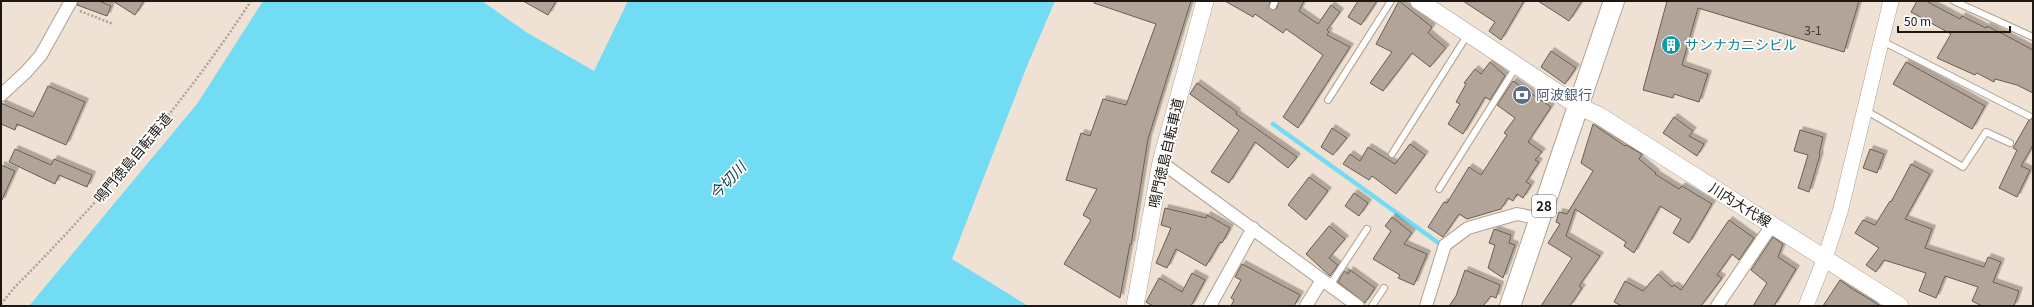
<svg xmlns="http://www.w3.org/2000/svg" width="2034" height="307" font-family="Georgia,'Noto Sans JP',serif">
<defs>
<filter id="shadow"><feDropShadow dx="3.5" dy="-3.5" stdDeviation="0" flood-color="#0004"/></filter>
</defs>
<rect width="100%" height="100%" fill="#efe1d3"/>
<polygon fill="#72dcf4" points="263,1 482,1 526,32 594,71 628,1 1055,1 1027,66 952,259 1028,306 29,306 197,104"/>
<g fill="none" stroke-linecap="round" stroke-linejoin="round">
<polyline stroke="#72dcf4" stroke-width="4.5" points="1273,124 1440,244"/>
</g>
<g fill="#b2a498" stroke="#695d51" filter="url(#shadow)">
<polygon points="78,1 99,1 111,6 107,16 77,5"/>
<polygon points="113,1 144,1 135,15"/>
<polygon points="523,1 556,1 548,15"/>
<polygon points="1094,1 1191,1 1148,139 1131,245 1130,244 1120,298 1064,264 1091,220 1083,215 1097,189 1066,180 1081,133 1090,136 1103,99 1126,105 1156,24 1094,3"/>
<polygon points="1225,1 1270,1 1269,7 1273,10 1277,8 1279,1 1304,1 1299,11 1318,24 1331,5 1340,12 1327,30 1329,32 1327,35 1350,47 1298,128 1283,117 1323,55 1286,29 1283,33 1255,14 1253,17"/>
<polygon points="1358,1 1377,1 1361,25 1348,17"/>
<polygon points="1399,1 1432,27 1428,33 1446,48 1430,67 1412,53 1383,91 1370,83 1392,52 1376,44"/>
<polygon points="1463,1 1524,1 1501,40 1489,31 1495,22"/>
<polygon points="1538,1 1582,1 1569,21"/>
<polygon points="1667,1 1859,1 1844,52 1698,8 1682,65 1708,74 1699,102 1674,94 1673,98 1643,90"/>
<polygon points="1917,1 1926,1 1960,19 1962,16 1986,28 1987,26 2005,35 2033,50 2033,93 2017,85 1995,79 1994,82 1977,73 1975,75 1937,58 1951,34 1911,12"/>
<polygon points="1551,51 1576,68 1565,84 1541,67"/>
<polygon points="1490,62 1505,76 1490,100 1485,97 1463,134 1448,124 1460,104 1456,102 1466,84 1464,83 1475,69 1481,74"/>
<polygon points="1906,62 1985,106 1972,129 1893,84"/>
<polygon points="1513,81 1551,107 1528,142 1542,152 1535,160 1539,162 1526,182 1531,185 1523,198 1517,194 1513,201 1508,198 1501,209 1467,219 1459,214 1443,237 1428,227 1444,202 1447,203 1469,167 1481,175 1507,135 1504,133 1515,118 1497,105"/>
<polygon points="1197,83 1237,112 1236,114 1297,157 1288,168 1255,142 1229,183 1211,172 1239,130 1190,94"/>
<polygon points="48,86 85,102 66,145 17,124 15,130 1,124 1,103 33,117"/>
<polygon points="1674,117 1693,131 1689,136 1704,144 1697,156 1663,133"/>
<polygon points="2033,118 2033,145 2021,166 2030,170 2017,197 1999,188 2017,150 2013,148 2029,120"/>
<polygon points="1593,124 1625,146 1626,145 1642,154 1639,159 1656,173 1655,174 1679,189 1682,186 1712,204 1689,243 1673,233 1681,219 1660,206 1634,253 1624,246 1626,242 1575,209 1566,236 1600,256 1579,286 1582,288 1570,306 1541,306 1572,258 1548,243 1560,224 1556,222 1559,212 1567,214 1593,171 1581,163"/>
<polygon points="1332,128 1347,138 1333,155 1321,147"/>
<polygon points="1800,130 1823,137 1819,154 1820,155 1809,192 1798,188 1808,155 1794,151"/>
<polygon points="1410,144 1425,155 1396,194 1372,176 1369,180 1343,164 1350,154 1360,161 1368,147 1395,164"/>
<polygon points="15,149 51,165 54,159 92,175 87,187 59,175 55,184 9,162"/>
<polygon points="1870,149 1884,154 1877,173 1863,168"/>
<polygon points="1911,164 1930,174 1905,219 1932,229 1925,248 1984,267 1988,257 2001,262 1993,282 2019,291 2014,306 1982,306 1972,301 1978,287 1945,276 1936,298 1919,291 1926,273 1884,260 1876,272 1866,265 1879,248 1855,233 1863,220 1875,225 1890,201 1891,202"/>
<polygon points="1,165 15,171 1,202"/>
<polygon points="1309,177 1328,191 1306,220 1288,205"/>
<polygon points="1354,193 1368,203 1359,216 1345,206"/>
<polygon points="1165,208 1206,218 1207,215 1230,228 1222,243 1220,242 1206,266 1176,249 1167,268 1156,263 1171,228 1161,225"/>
<polygon points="1392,217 1412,233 1404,244 1427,254 1414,285 1398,278 1400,275 1373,259 1391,231 1385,226"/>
<polygon points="1729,220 1754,238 1739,260 1732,254 1717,275 1722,278 1701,306 1622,306 1614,302 1625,281 1643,291 1658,274 1672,287 1674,285 1681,290"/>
<polygon points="1329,226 1345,239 1329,258 1338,265 1330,276 1306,254"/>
<polygon points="1494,229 1511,235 1509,243 1515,245 1503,278 1488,268 1495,245 1489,243"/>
<polygon points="1773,237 1783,244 1778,257 1796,269 1774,306 1753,306 1767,283 1751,270"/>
<polygon points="1242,264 1300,295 1294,306 1231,306 1234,300 1231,298 1241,280 1235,277"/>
<polygon points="1350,270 1375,288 1365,303 1338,282 1344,271 1348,274"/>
<polygon points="1465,270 1500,285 1496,298 1491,296 1483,306 1449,306 1456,296"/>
<polygon points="1192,273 1205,280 1191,306 1153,306 1146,302 1159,278 1182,292"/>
<polygon points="1840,280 1851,288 1881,306 1823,306"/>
</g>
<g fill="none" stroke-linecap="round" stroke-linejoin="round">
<g stroke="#afa194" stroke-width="8">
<g id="service">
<polyline points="1954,1 2033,37"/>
<polyline points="1273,6 1275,1"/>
<polyline points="1882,41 2029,116"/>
<polyline points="1328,100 1391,1"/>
<polyline points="1865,110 1963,167 1986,132 2010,143"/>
<polyline points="1392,154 1468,34"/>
<polyline points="1439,189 1516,67"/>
<polyline points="1330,285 1367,229"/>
<polyline points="1372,306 1384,288"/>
</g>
</g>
<g stroke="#afa194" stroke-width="14">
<g id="minor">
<polyline points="1,95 26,72 41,55 71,1"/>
<polyline points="1161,162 1358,306"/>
<polyline points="1210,306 1253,228"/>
<polyline points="1306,306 1322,280"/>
<polyline points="1426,306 1445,245 1468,228 1517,214 1540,219"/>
<polyline points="1717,306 1772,225"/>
</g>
</g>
<g stroke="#afa194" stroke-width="16">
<polyline id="tertiary" points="1806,306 1825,258 1840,212 1891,1"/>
</g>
<g stroke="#afa194" stroke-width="18">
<g id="secondary">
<polyline points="1419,1 1578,106 1598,115 1900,306"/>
<polyline points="1135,306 1161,162 1205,1"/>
</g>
</g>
<g stroke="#afa194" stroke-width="22">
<polyline id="trunk" points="1510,306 1614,1"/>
</g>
<g stroke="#ada297" stroke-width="2.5" stroke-dasharray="2 2" stroke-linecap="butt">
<polyline points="80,11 113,24"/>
<path d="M1,304l13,-16c88,-89 169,-183 237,-287"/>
</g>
<use href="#service" stroke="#fff" stroke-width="6"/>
<use href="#minor" stroke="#fff" stroke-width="12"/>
<use href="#tertiary" stroke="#fff" stroke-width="15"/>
<use href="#secondary" stroke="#fff" stroke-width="17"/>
<use href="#trunk" stroke="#fff" stroke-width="20"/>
</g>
<defs>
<g id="building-disc" transform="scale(1)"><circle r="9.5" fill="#0f9aa8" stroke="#fff"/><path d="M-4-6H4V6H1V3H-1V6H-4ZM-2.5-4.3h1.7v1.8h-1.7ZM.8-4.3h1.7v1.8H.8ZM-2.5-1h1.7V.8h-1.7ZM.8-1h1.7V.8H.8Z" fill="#fff"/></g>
<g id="bank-disc" transform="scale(1)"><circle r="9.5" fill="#5c6f8a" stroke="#fff"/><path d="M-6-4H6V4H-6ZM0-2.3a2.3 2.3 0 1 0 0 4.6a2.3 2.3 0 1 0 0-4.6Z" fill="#fff"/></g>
</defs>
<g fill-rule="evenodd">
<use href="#building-disc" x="1671" y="45"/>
<use href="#bank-disc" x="1522" y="95"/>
</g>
<g text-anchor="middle" stroke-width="3.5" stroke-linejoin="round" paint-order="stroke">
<g font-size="12" fill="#423b34">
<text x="1813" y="35">3-1</text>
</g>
<rect fill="#fff" stroke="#615d5a" stroke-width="1" x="1532" y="195" width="24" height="22" rx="3"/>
<g font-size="13" font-weight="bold" fill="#1d1813">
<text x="1544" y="211">28</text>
</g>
<g font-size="14" fill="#0d838f" stroke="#fff" text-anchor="start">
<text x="1685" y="50">サンナカニシビル</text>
</g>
<g font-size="14" fill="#4e5e75" stroke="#fff" text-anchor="start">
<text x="1536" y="100">阿波銀行</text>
</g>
<g font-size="14" fill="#1d1813" stroke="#fff">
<text transform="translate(1166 153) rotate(-77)" y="5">鳴門徳島自転車道</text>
<text transform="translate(133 158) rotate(-50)" y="5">鳴門徳島自転車道</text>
<text transform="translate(1740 205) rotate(32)" y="5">川内大代線</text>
</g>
<g font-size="15" font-style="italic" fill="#0a3d47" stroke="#fff">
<text transform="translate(728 181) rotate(-47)" y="5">今切川</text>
</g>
</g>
<rect width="2034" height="307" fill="none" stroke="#1d1813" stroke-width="4"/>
<path d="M1898 26v6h112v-6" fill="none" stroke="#1d1813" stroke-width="2"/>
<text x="1904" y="26" font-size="12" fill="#1d1813" stroke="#ffffff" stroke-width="3" paint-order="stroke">50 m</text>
</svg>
